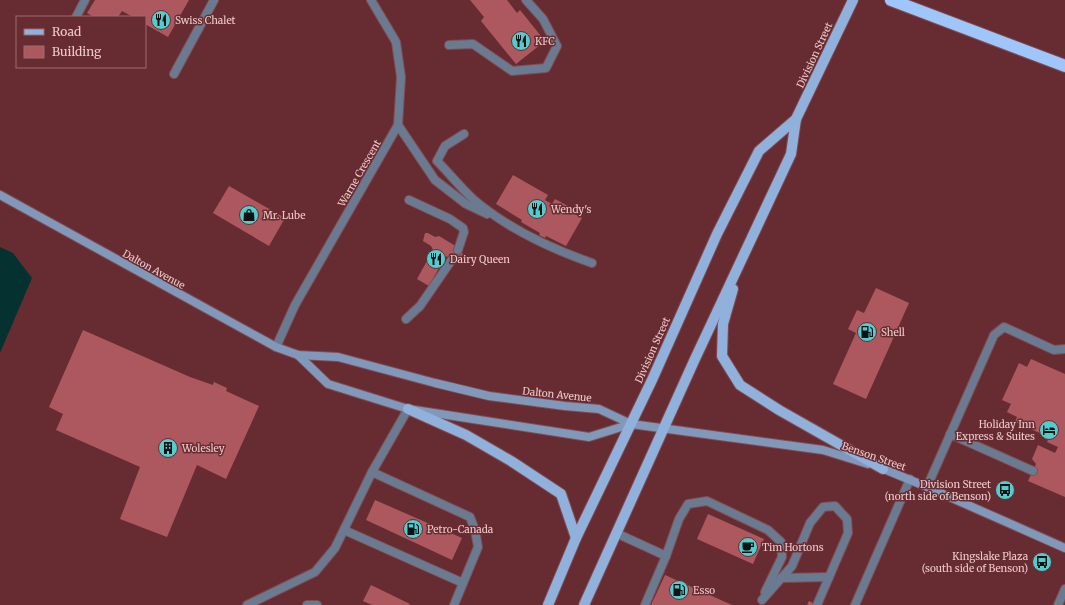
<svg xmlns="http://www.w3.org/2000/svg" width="1065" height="605" font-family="Merriweather,serif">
<rect width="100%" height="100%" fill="#672c32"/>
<polygon fill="#063131" points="0,247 13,253 32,278 0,353"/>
<g fill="#ad585f">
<polygon points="95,0 189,0 168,37 145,24 145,17 133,17 122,11 118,17 94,17 87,13"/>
<polygon points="470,0 507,0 517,13 520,10 545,41 516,64 481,21 484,17"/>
<polygon points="513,175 548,195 545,200 552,204 555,199 570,207 569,211 582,218 566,246 546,236 545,238 539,235 540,233 521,222 522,220 496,204"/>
<polygon points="229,186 285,218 269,246 213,213"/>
<polygon points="425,233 428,233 435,237 439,236 454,245 463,254 460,260 450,256 445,257 429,286 417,279 433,250 431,246 423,241"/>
<polygon points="876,288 909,303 866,399 833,384 856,333 848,329 857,310 864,313"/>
<polygon points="83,330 190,377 213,385 214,382 227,388 226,391 259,406 226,479 197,465 167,537 120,519 140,467 56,430 63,414 49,407"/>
<polygon points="1031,359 1065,374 1065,497 1028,481 1036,464 1032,459 1038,445 1055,453 1058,447 1047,442 1049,437 1015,422 1017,417 1007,412 1011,404 1002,400 1019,363 1027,367"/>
<polygon points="375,500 462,538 452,560 366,520"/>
<polygon points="708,514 764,539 753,564 697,539"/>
<polygon points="665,575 732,605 651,605"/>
<polygon points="371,585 410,604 409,605 372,605 363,601"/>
<polygon points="809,601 817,605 807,605"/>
</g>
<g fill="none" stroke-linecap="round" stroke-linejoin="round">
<g stroke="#824c51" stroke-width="10">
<g id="lane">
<polyline points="76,17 85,0"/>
<polyline points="449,45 473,44 512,71 546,68 557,46 543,19 526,0"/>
<polyline points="174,74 214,0"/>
<polyline points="398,125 435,180 466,204 487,214"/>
<path d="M464,134l-19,12 -8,15c12,12 23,26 36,38 35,30 76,49 119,64"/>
<polyline points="409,200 450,219 463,228 464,232 458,250"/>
<polyline points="406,319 420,306 453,258"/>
<polyline points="950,434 1033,471"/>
<polyline points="372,472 470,517 475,530 478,547 454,605"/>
<polyline points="927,487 994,335 1004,327 1054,350 1065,349"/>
<polyline points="344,530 463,583"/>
<polyline points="616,533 666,556 645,605"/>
<polyline points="666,556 679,519 688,504 707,501 768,530 781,542 782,557 765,592"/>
<polyline points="781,578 829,577"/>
<polyline points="762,600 792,566 810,523 823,507 835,506 847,519 848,533 817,605"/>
<polyline points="247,605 315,572 335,548 372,472 408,409"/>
<polyline points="307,605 317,605"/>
<polyline points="855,605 910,479"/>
<polyline points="1058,605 1065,589"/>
</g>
</g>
<g stroke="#824c51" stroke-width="10">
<polyline id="street" points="276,347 295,305 398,125 401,77 396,42 371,0"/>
</g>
<g stroke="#824c51" stroke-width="10">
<g id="secondary">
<polyline points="0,195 276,347 298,355 338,357 435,383 489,396 565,406 599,409 631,424 823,450 868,464"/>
<polyline points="298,355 328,384 408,409 589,437 631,424"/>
<polyline points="879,467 927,487 1065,548"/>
</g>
</g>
<g stroke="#824c51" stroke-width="12">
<g id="primary">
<polyline points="733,289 723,324 722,356 740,385 779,410 883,469"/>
<polyline points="408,409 466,435 511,461 561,494 576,538"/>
<polyline points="548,605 576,538 652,380 717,234 759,151 796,119 853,0"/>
<polyline points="584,605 694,361 791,154 796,119"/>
</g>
</g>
<g stroke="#824c51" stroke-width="14">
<polyline id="highway" points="891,0 1065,66"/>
</g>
<use href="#lane" stroke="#6a7a90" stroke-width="8"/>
<use href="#street" stroke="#6a7a90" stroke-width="8"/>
<use href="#secondary" stroke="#8099bb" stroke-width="8"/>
<use href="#primary" stroke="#90b1dc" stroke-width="10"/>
<use href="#highway" stroke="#9fc6fa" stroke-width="12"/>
</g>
<defs>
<g id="restaurant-disc" transform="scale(1)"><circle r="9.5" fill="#52cdce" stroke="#672c32"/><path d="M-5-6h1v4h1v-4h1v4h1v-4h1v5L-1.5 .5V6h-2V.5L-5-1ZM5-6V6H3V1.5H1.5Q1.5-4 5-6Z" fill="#111"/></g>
<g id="shop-disc" transform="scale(1)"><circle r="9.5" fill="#52cdce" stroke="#672c32"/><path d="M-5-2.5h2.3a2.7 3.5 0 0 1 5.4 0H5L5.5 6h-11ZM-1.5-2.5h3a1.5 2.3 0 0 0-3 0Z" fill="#111"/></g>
<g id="fuel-disc" transform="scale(1)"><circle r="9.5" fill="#52cdce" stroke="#672c32"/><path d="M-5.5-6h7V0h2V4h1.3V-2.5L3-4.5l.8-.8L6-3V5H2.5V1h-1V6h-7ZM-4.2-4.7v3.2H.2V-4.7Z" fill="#111"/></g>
<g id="hotel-disc" transform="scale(1)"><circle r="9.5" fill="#52cdce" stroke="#672c32"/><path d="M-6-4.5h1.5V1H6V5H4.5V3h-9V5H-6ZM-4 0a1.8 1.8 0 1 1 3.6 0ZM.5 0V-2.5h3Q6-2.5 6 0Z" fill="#111"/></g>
<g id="building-disc" transform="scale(1)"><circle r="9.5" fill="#52cdce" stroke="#672c32"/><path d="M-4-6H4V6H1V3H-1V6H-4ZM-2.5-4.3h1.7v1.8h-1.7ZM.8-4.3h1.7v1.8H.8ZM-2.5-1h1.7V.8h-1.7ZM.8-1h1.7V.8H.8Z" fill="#111"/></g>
<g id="bus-disc" transform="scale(1)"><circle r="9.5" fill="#52cdce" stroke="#672c32"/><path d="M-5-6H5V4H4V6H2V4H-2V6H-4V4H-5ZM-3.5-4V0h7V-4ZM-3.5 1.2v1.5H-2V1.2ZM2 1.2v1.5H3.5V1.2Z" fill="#111"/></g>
<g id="cafe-disc" transform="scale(1)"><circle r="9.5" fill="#52cdce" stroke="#672c32"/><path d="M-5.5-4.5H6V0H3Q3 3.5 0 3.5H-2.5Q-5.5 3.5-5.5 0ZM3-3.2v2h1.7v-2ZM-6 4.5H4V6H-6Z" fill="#111"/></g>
</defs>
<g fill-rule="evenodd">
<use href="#restaurant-disc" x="161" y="20"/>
<use href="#restaurant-disc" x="521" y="41"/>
<use href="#restaurant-disc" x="537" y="209"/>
<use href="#shop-disc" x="249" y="215"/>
<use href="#restaurant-disc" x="436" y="259"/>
<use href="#fuel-disc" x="867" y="332"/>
<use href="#hotel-disc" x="1049" y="430"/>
<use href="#building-disc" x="168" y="448"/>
<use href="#bus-disc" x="1005" y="490"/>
<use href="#fuel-disc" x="413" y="529"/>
<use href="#cafe-disc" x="748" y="547"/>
<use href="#bus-disc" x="1042" y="562"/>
<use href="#fuel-disc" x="679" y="590"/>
</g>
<g text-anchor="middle" stroke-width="3" stroke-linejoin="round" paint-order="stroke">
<g font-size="10" fill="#efcacb" stroke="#672c32" text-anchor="start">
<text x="175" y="24">Swiss Chalet</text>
<text x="535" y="45">KFC</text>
<text x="551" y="213">Wendy's</text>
<text x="263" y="219">Mr. Lube</text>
<text x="450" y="263">Dairy Queen</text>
<text x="881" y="336">Shell</text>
<text x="1035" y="428" text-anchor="end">Holiday Inn<tspan x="1035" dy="12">Express &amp; Suites</tspan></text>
<text x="182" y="452">Wolesley</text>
<text x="991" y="488" text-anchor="end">Division Street<tspan x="991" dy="12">(north side of Benson)</tspan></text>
<text x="427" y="533">Petro-Canada</text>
<text x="762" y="551">Tim Hortons</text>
<text x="1028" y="560" text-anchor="end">Kingslake Plaza<tspan x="1028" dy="12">(south side of Benson)</tspan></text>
<text x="693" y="594">Esso</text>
</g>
<g font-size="10" fill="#efcacb" stroke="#672c32">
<text transform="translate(814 55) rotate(-65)" y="4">Division Street</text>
<text transform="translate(359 173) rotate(-60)" y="4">Warne Crescent</text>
<text transform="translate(154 269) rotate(29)" y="4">Dalton Avenue</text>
<text transform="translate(652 350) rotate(-66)" y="4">Division Street</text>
<text transform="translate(557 394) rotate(6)" y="4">Dalton Avenue</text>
<text transform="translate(874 456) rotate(19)" y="4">Benson Street</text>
</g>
</g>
<rect x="16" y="16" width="130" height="52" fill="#672c32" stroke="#9d6b6f"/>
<rect x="24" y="29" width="20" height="6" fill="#90b1dc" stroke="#9d6b6f"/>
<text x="52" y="36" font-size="12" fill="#efcacb">Road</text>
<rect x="24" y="46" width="20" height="12" fill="#ad585f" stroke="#9d6b6f"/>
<text x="52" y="56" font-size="12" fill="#efcacb">Building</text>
</svg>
